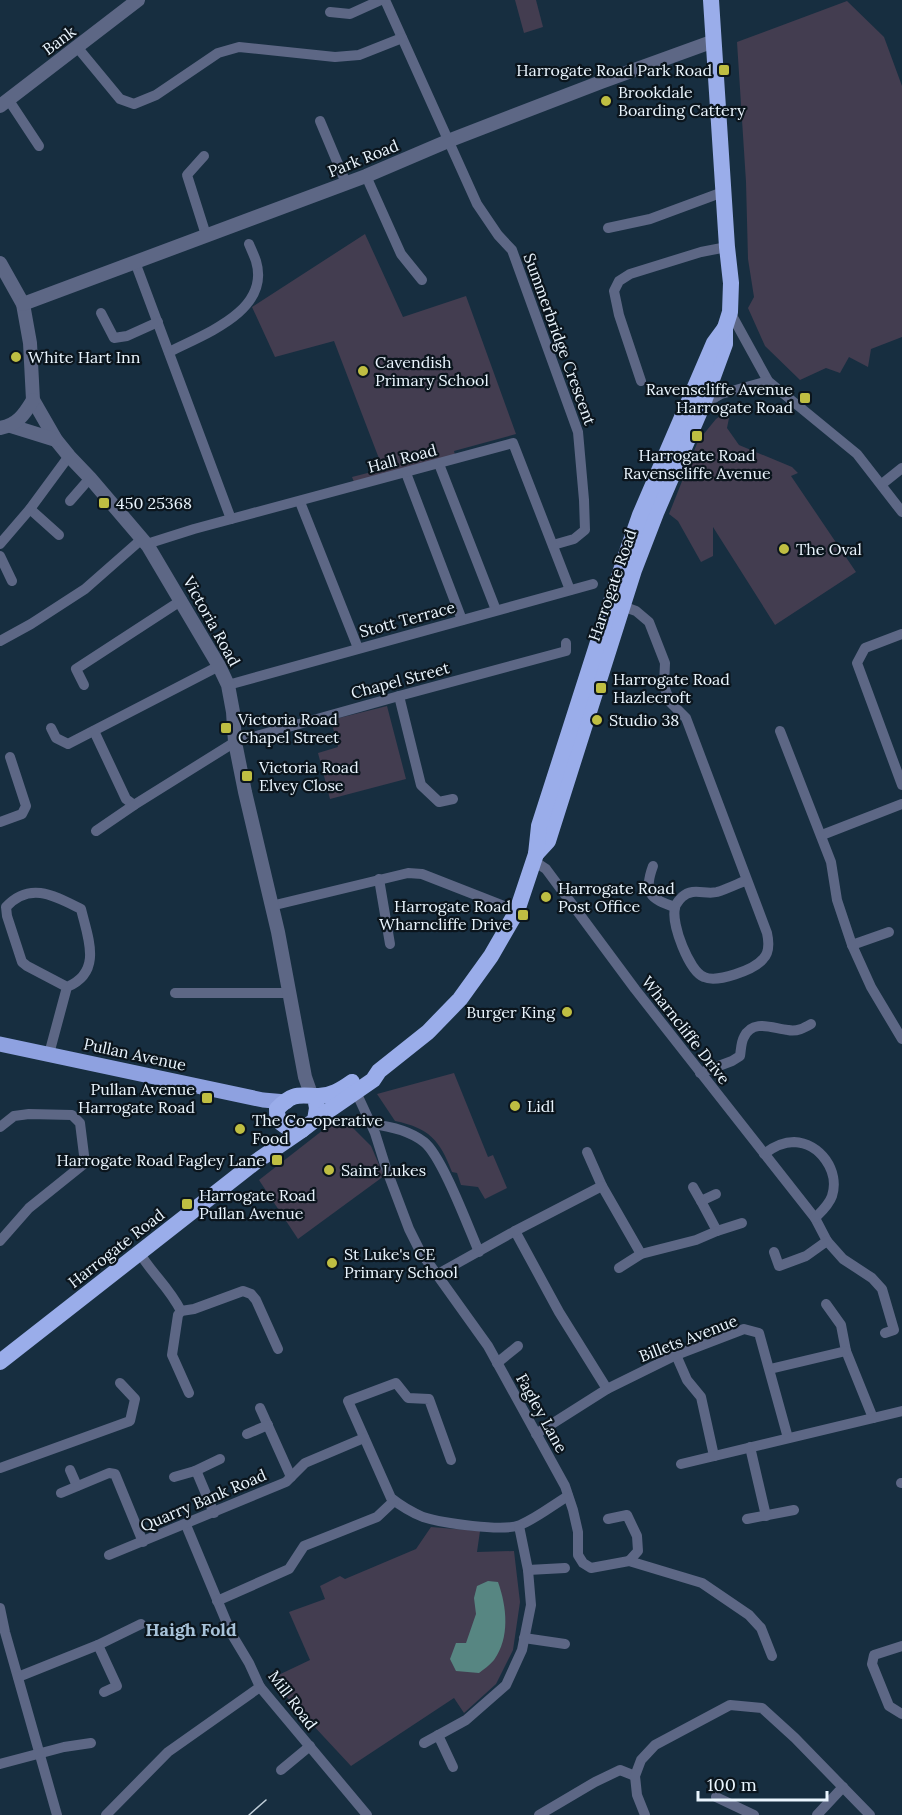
<svg xmlns="http://www.w3.org/2000/svg" width="902" height="1815" font-family="Lora,serif">
<rect width="100%" height="100%" fill="#172e40"/>
<g fill="#433d50">
<polygon points="515,0 536,0 543,27 524,33"/>
<polygon points="847,1 884,37 902,86 902,337 871,349 868,367 849,357 840,373 826,368 800,380 765,346 748,308 754,297 748,259 746,182 737,42"/>
<polygon points="365,234 403,317 466,296 516,434 454,451 455,455 354,482 352,477 383,469 334,341 275,357 252,307"/>
<polygon points="731,408 727,428 739,445 792,467 798,473 791,476 856,572 775,625 713,527 713,556 701,562 678,521 669,514 698,441 716,419"/>
<polygon points="387,706 406,779 330,799 318,753 338,747 331,720"/>
<path d="M454,1073l34,84 5,-2 14,33 -22,11 -7,-12 -17,-2 -4,-12 -5,-1c-12,-32 -23,-44 -57,-51l-18,-27z"/>
<polygon points="341,1116 371,1146 384,1176 298,1239 259,1180"/>
<polygon points="431,1527 480,1531 477,1552 514,1551 520,1602 513,1650 496,1684 464,1713 454,1698 351,1766 270,1679 310,1660 289,1612 325,1599 320,1586 340,1576 345,1579 416,1549"/>
</g>
<path fill="#578682" d="M488,1581l10,1c9,25 12,56 -4,78 -4,5 -10,9 -15,13l-23,-2 -6,-12 6,-16h10l10,-29 -2,-16 3,-12z"/>
<g fill="none" stroke-linecap="round" stroke-linejoin="round">
<g stroke="#5d6785" stroke-width="10">
<polyline points="385,0 477,204 498,235 512,250 578,432 584,500 585,530 574,539 553,545"/>
<polyline points="330,12 350,14 381,0"/>
<polyline points="77,47 120,99 134,104 156,95 218,53 239,47 335,57 359,55 402,38"/>
<polyline points="8,99 39,146"/>
<polyline points="320,121 346,183"/>
<polyline points="204,156 187,175 206,235"/>
<polyline points="366,176 401,254 422,280"/>
<polyline points="608,228 650,219 723,192"/>
<polyline points="135,262 231,519"/>
<polyline points="730,312 768,381 857,454 902,512"/>
<polyline points="101,313 114,338 127,336 158,322"/>
<path d="M169,352c35,-18 102,-41 87,-91 -2,-6 -5,-12 -7,-17"/>
<polyline points="641,381 619,315 614,291 619,281 630,274 701,252 727,247"/>
<polyline points="704,404 721,394 768,381"/>
<polyline points="439,464 496,610"/>
<polyline points="406,473 462,620"/>
<polyline points="882,484 902,468"/>
<polyline points="70,501 90,478"/>
<polyline points="300,502 358,648"/>
<polyline points="30,509 59,535"/>
<polyline points="0,544 30,509 69,456"/>
<polyline points="148,546 153,542 194,529 513,443 570,590"/>
<polyline points="0,556 12,581"/>
<path d="M622,606l14,5 13,11 16,41 -1,23 6,16 16,16 81,215c2,9 3,19 -4,26 -9,11 -46,24 -59,18 -15,-6 -33,-53 -29,-69 0,-3 5,-9 7,-11 11,-10 23,-2 35,-5 10,-3 20,-8 30,-12"/>
<polyline points="902,634 865,648 857,663 902,785"/>
<polyline points="0,641 31,624 85,589 143,538"/>
<polyline points="84,685 76,669 182,600"/>
<polyline points="228,685 593,584"/>
<polyline points="399,696 421,785 439,802 453,799"/>
<polyline points="51,728 56,738 68,744 219,666"/>
<polyline points="94,731 126,799 134,805"/>
<polyline points="780,731 831,862 837,900 852,945 871,987 902,1039"/>
<polyline points="0,822 22,814 26,806 10,757"/>
<polyline points="96,831 134,805 235,742 399,696 566,651 566,643"/>
<polyline points="822,835 902,804"/>
<polyline points="534,861 546,869 635,989 815,1218 827,1241 843,1259 872,1278 882,1289 894,1330 885,1333"/>
<path d="M653,866c-10,27 -3,33 22,41"/>
<polyline points="379,879 390,944"/>
<polyline points="271,906 408,873 422,874 517,911"/>
<polyline points="852,945 889,932"/>
<polyline points="175,993 291,993"/>
<path d="M49,1054l18,-67c36,-15 21,-49 14,-78 -26,-13 -51,-28 -75,-2l1,9 15,46 5,4 40,21"/>
<path d="M700,1073l32,-12 8,-5c1,-6 1,-14 4,-19 9,-19 30,-8 44,-7 9,2 16,-2 23,-6"/>
<polyline points="352,1090 356,1092 375,1133 386,1168 409,1229 420,1251 488,1346 565,1486 573,1510 578,1532 578,1555 583,1563 591,1568 629,1561 702,1583 749,1615 761,1628 772,1656"/>
<path d="M371,1124c18,2 39,7 53,18 18,14 45,87 55,110"/>
<polyline points="0,1127 14,1116 29,1114 72,1115 80,1123 85,1163 29,1208 0,1241"/>
<polyline points="587,1152 602,1186 641,1254"/>
<path d="M764,1154c9,-7 18,-12 30,-12 26,1 46,29 38,54 -3,9 -11,16 -17,22"/>
<polyline points="693,1187 701,1201 716,1194"/>
<polyline points="701,1201 717,1231 742,1223"/>
<polyline points="515,1231 559,1312 607,1389"/>
<path d="M139,1252c13,22 30,35 42,59"/>
<polyline points="774,1252 779,1266 806,1256 827,1241"/>
<polyline points="619,1268 641,1254 696,1240 717,1231"/>
<polyline points="436,1275 515,1231 602,1186"/>
<polyline points="826,1304 841,1325 846,1351 873,1418"/>
<polyline points="676,1355 687,1380 701,1397 714,1456"/>
<polyline points="497,1363 518,1346"/>
<polyline points="770,1369 846,1351"/>
<polyline points="189,1393 172,1355 178,1315 181,1311 194,1309 243,1291 251,1294 256,1300 278,1349"/>
<polyline points="260,1408 291,1477"/>
<polyline points="247,1434 268,1425"/>
<polyline points="536,1434 607,1389 676,1355 744,1329 759,1333 788,1438"/>
<polyline points="750,1447 766,1516"/>
<path d="M451,1460l-22,-61 -21,-1 -12,-15 -48,18 43,97c10,8 20,14 32,19 19,6 80,15 97,8 17,-7 33,-20 48,-29"/>
<polyline points="681,1464 902,1411"/>
<polyline points="0,1468 130,1421 135,1399 120,1383"/>
<polyline points="70,1470 77,1486"/>
<polyline points="195,1471 220,1459"/>
<polyline points="174,1477 195,1471 198,1475 214,1513"/>
<polyline points="901,1483 902,1483"/>
<polyline points="61,1493 109,1473 115,1474 143,1542"/>
<polyline points="608,1519 627,1515 637,1536 638,1551 629,1561"/>
<polyline points="747,1519 794,1510"/>
<polyline points="186,1525 231,1633 249,1663 260,1687 367,1815"/>
<polyline points="109,1555 286,1482 305,1463 364,1438"/>
<polyline points="528,1570 565,1568"/>
<polyline points="217,1601 289,1569 304,1546 377,1517 394,1501"/>
<polyline points="0,1608 5,1632 57,1815"/>
<polyline points="524,1638 565,1644"/>
<polyline points="98,1645 117,1686 104,1692"/>
<polyline points="902,1646 874,1655 872,1664 889,1706 902,1714"/>
<polyline points="18,1677 98,1645 141,1624"/>
<polyline points="438,1735 453,1767"/>
<polyline points="424,1743 466,1720 506,1685 522,1650 531,1605 528,1570 519,1526"/>
<polyline points="0,1764 64,1747 91,1743"/>
<polyline points="281,1770 310,1746"/>
<polyline points="716,1797 754,1815"/>
<polyline points="106,1815 168,1752 260,1687"/>
<polyline points="539,1815 595,1782 620,1770 635,1776"/>
<polyline points="645,1815 637,1795 635,1776 641,1760 655,1745 730,1705 762,1708 795,1738 870,1815"/>
<polyline points="817,1815 843,1787"/>
</g>
<g stroke="#5d6785" stroke-width="14">
<polyline points="0,106 138,0"/>
<polyline points="0,263 23,304 30,343 33,400 56,440 69,456 90,478 148,546 219,666 228,685 233,712 235,742 245,792 278,932 305,1077 311,1094"/>
<polyline points="23,304 366,176 448,141 601,82 714,41"/>
<polyline points="11,426 56,440"/>
<path d="M0,428c17,-3 24,-13 33,-28"/>
</g>
<polyline stroke="#8ea1e0" stroke-width="15" points="0,1044 263,1100 286,1102"/>
<g stroke="#9aadea" stroke-width="16">
<polyline points="536,854 548,841 634,570 656,513 703,404 725,344 725,328 730,312 731,283 727,247 711,0"/>
<path d="M315,1097l2,11 -2,12 -13,10c-14,-1 -26,-5 -25,-21 15,-16 21,-14 39,-13 14,1 26,-7 36,-14"/>
<polyline points="315,1120 373,1080 379,1071 428,1032 460,999 491,956 517,911 536,854 539,826 625,558 640,515 714,343 725,328"/>
<polyline points="0,1362 254,1163 302,1130"/>
</g>
<polyline stroke="#c1cfd9" stroke-width="1.5" points="249,1815 266,1800"/>
</g>
<g fill="#bfbe42" stroke="#0b151d" stroke-width="2">
<rect x="718" y="64" width="12" height="12" rx="3"/>
<circle cx="606" cy="101" r="6"/>
<circle cx="16" cy="357" r="6"/>
<circle cx="363" cy="371" r="6"/>
<rect x="799" y="392" width="12" height="12" rx="3"/>
<rect x="691" y="430" width="12" height="12" rx="3"/>
<rect x="98" y="497" width="12" height="12" rx="3"/>
<circle cx="784" cy="549" r="6"/>
<rect x="595" y="682" width="12" height="12" rx="3"/>
<circle cx="597" cy="720" r="6"/>
<rect x="220" y="722" width="12" height="12" rx="3"/>
<rect x="241" y="770" width="12" height="12" rx="3"/>
<circle cx="546" cy="897" r="6"/>
<rect x="517" y="909" width="12" height="12" rx="3"/>
<circle cx="567" cy="1012" r="6"/>
<rect x="201" y="1092" width="12" height="12" rx="3"/>
<circle cx="515" cy="1106" r="6"/>
<circle cx="240" cy="1129" r="6"/>
<rect x="271" y="1154" width="12" height="12" rx="3"/>
<circle cx="329" cy="1170" r="6"/>
<rect x="181" y="1198" width="12" height="12" rx="3"/>
<circle cx="332" cy="1263" r="6"/>
</g>
<g text-anchor="middle" stroke-width="4.5" stroke-linejoin="round" paint-order="stroke">
<g font-size="16" fill="#eaf5fe" stroke="#0b151d">
<text transform="translate(59 40) rotate(-37)" y="6">Bank</text>
<text transform="translate(363 158) rotate(-22)" y="6">Park Road</text>
<text transform="translate(560 339) rotate(70)" y="6">Summerbridge Crescent</text>
<text transform="translate(402 458) rotate(-15)" y="6">Hall Road</text>
<text transform="translate(612 585) rotate(-71)" y="6">Harrogate Road</text>
<text transform="translate(407 619) rotate(-15)" y="6">Stott Terrace</text>
<text transform="translate(212 621) rotate(61)" y="6">Victoria Road</text>
<text transform="translate(400 680) rotate(-15)" y="6">Chapel Street</text>
<text transform="translate(686 1030) rotate(52)" y="6">Wharncliffe Drive</text>
<text transform="translate(135 1054) rotate(12)" y="6">Pullan Avenue</text>
<text transform="translate(116 1248) rotate(-38)" y="6">Harrogate Road</text>
<text transform="translate(688 1338) rotate(-21)" y="6">Billets Avenue</text>
<text transform="translate(542 1413) rotate(61)" y="6">Fagley Lane</text>
<text transform="translate(203 1500) rotate(-23)" y="6">Quarry Bank Road</text>
<text transform="translate(293 1700) rotate(53)" y="6">Mill Road</text>
</g>
<g font-size="16" fill="#eaf5fe" stroke="#0b151d" text-anchor="start">
<text x="712" y="76" text-anchor="end">Harrogate Road Park Road</text>
<text x="618" y="98">Brookdale<tspan x="618" dy="18">Boarding Cattery</tspan></text>
<text x="28" y="363">White Hart Inn</text>
<text x="375" y="368">Cavendish<tspan x="375" dy="18">Primary School</tspan></text>
<text x="793" y="395" text-anchor="end">Ravenscliffe Avenue<tspan x="793" dy="18">Harrogate Road</tspan></text>
<text x="697" y="461" text-anchor="middle">Harrogate Road<tspan x="697" dy="18">Ravenscliffe Avenue</tspan></text>
<text x="116" y="509">450 25368</text>
<text x="796" y="555">The Oval</text>
<text x="613" y="685">Harrogate Road<tspan x="613" dy="18">Hazlecroft</tspan></text>
<text x="238" y="725">Victoria Road<tspan x="238" dy="18">Chapel Street</tspan></text>
<text x="609" y="726">Studio 38</text>
<text x="259" y="773">Victoria Road<tspan x="259" dy="18">Elvey Close</tspan></text>
<text x="558" y="894">Harrogate Road<tspan x="558" dy="18">Post Office</tspan></text>
<text x="511" y="912" text-anchor="end">Harrogate Road<tspan x="511" dy="18">Wharncliffe Drive</tspan></text>
<text x="555" y="1018" text-anchor="end">Burger King</text>
<text x="195" y="1095" text-anchor="end">Pullan Avenue<tspan x="195" dy="18">Harrogate Road</tspan></text>
<text x="527" y="1112">Lidl</text>
<text x="252" y="1126">The Co-operative<tspan x="252" dy="18">Food</tspan></text>
<text x="265" y="1166" text-anchor="end">Harrogate Road Fagley Lane</text>
<text x="341" y="1176">Saint Lukes</text>
<text x="199" y="1201">Harrogate Road<tspan x="199" dy="18">Pullan Avenue</tspan></text>
<text x="344" y="1260">St Luke's CE<tspan x="344" dy="18">Primary School</tspan></text>
</g>
<g font-size="18" font-weight="bold" fill="#a7c2d9" stroke="#0b151d">
<text x="191" y="1636">Haigh Fold</text>
</g>
</g>
<path d="M698 1791v9h129v-9" fill="none" stroke="#eaf5fe" stroke-width="3"/>
<text x="707" y="1791" font-size="18" fill="#eaf5fe" stroke="#0b151d" stroke-width="4.5" paint-order="stroke">100 m</text>
</svg>
